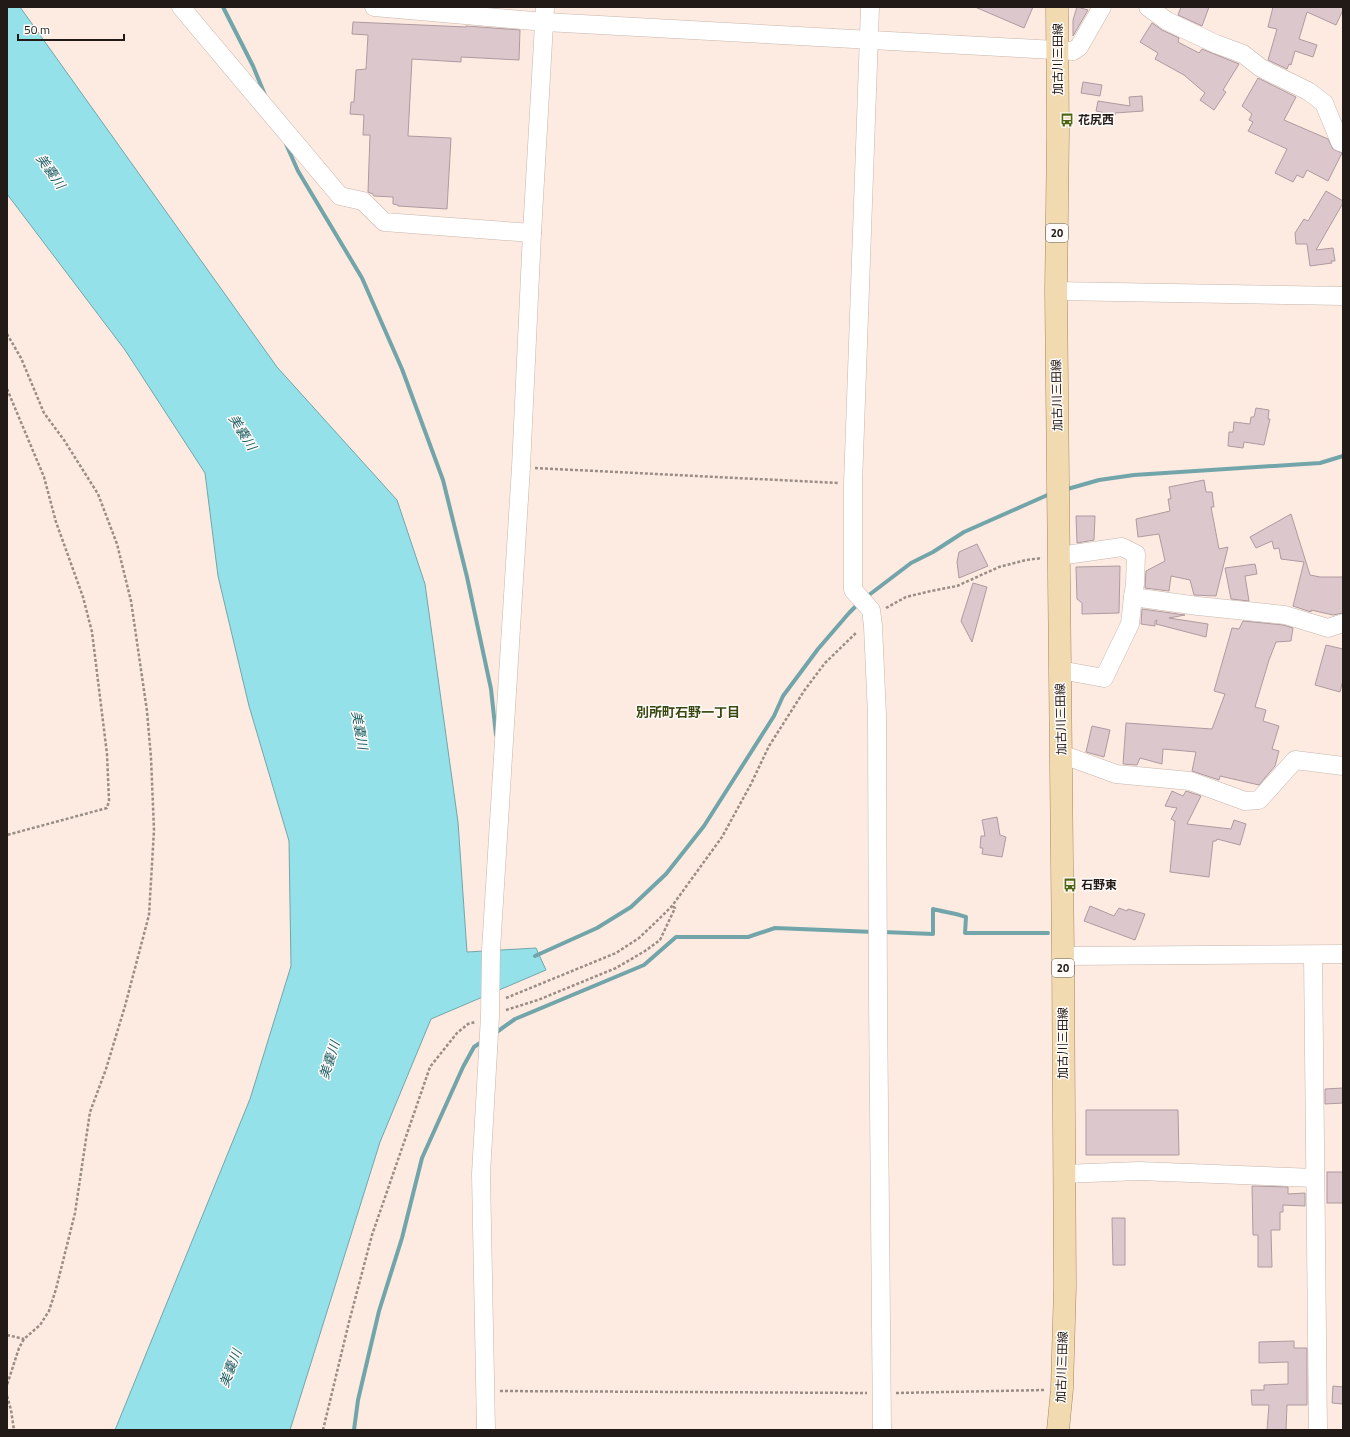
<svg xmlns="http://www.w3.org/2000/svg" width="1350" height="1437" font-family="'Titillium Web','Noto Sans JP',sans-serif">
<rect width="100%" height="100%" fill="#fdebe1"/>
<polygon fill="#95e1e9" stroke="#72a5aa" points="7,7 20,7 277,367 397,500 425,584 458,822 467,952 536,948 546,970 431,1019 380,1142 290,1430 115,1430 250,1099 291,966 289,841 249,706 218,576 205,473 125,350 7,194"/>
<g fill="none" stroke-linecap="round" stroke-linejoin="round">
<g stroke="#72a5aa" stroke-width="4">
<polyline points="223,7 253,66 265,95"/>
<polyline points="286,144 298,171 362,278 402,369 443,480 467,577 491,689 496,735"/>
<polyline points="1064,490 1099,480 1134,475 1320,463 1343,456"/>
<polyline points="865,598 911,563 933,552 964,532 1052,493"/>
<path d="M883,932l50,2v-25c11,3 22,4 33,8l-1,16h83"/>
<polyline points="535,956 597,928 631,907 666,874 704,826 774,716 783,696 818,649 849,613 858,604"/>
<polyline points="494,1034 515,1019 644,965 676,937 748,937 775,928 874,932"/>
<polyline points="354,1430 358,1400 379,1311 402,1238 422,1158 463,1067 474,1047 483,1041"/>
</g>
</g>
<g fill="#dbc7cc" stroke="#ae9aa0">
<polygon points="975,7 1033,7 1024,28"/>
<polygon points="1077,7 1088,10 1073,36 1073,20"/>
<polygon points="1181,7 1209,7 1202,26 1178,15"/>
<polygon points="1273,7 1343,7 1343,10 1336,25 1307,12 1299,39 1317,45 1313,57 1295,51 1291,65 1289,64 1287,69 1268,60 1277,29 1268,27"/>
<polygon points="353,22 466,27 466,26 520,30 519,60 461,57 461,62 412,59 408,136 451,138 447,209 398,206 398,205 393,204 393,197 374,196 373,194 368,192 370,135 363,135 364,115 350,114 351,102 354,102 356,70 366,69 368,35 352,34"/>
<polygon points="1152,23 1162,30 1179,38 1178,42 1199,53 1202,49 1239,64 1223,90 1226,92 1214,110 1200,100 1205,93 1184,75 1155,59 1158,53 1140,42"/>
<polygon points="1258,78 1296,97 1284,120 1328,139 1333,149 1342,153 1328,181 1307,170 1303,178 1297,175 1293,182 1275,173 1287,149 1248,131 1253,122 1249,120 1252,114 1242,106"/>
<polygon points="1083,82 1102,85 1100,96 1081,93"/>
<polygon points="1142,96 1143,111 1115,113 1115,115 1096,111 1098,101 1130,106 1129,97"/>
<polygon points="1326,191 1343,201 1343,203 1316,250 1333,248 1335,261 1331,261 1332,263 1310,266 1307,244 1296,244 1295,233 1304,219 1308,221"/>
<polygon points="1256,408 1269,410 1268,419 1270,419 1264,445 1244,442 1243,448 1228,446 1229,432 1233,432 1234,422 1250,424 1251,417 1254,417"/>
<polygon points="1204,480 1206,492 1212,492 1214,507 1211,507 1219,549 1228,547 1216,596 1194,595 1190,580 1171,576 1169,591 1145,588 1146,571 1165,561 1159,534 1138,537 1136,519 1170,511 1168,499 1171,499 1169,487"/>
<polygon points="1291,514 1310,575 1320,577 1343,577 1343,613 1333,615 1311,610 1311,612 1293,606 1304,562 1281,559 1279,548 1274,549 1272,541 1256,548 1250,537"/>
<polygon points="1076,516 1095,516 1094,540 1077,543"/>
<polygon points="977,544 988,566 959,578 957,562 959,552"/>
<polygon points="1255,564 1257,574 1245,576 1249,601 1231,599 1225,568"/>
<polygon points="1120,566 1119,613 1082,614 1082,603 1077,599 1076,567"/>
<polygon points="973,583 987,587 972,642 961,621"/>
<polygon points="1142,609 1185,615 1169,618 1208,624 1206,637 1156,624 1157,620 1155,621 1155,626 1141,624"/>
<polygon points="1243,621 1283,625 1293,628 1291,641 1276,642 1269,660 1255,707 1266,710 1263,721 1279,726 1272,749 1279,751 1275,766 1259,785 1220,776 1219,780 1192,771 1196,752 1163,749 1162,764 1140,758 1137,765 1123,764 1126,723 1212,729 1225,694 1214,691 1232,628 1239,629"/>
<polygon points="1326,645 1343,649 1343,680 1340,692 1315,685"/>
<polygon points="1092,726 1110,730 1104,757 1086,752"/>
<polygon points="1172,791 1183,796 1186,791 1201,796 1187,824 1231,829 1234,820 1246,824 1240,845 1217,839 1216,841 1213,841 1209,877 1170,872 1175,821 1171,819 1177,808 1165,806"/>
<polygon points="997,817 1000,835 1006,837 1002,857 982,854 983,848 980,848 981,836 985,836 982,820"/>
<polygon points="1090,906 1114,916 1119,908 1127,911 1128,909 1145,914 1135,940 1084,921"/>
<polygon points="1343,1088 1343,1103 1325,1104 1325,1089"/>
<polygon points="1086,1110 1178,1110 1179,1155 1086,1155"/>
<rect x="1327" y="1172" width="16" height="31"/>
<polygon points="1252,1186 1288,1187 1288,1194 1305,1193 1305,1206 1283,1205 1283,1212 1280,1212 1280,1230 1271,1230 1272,1267 1258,1267 1258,1235 1253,1235"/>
<polygon points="1112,1218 1125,1218 1125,1265 1113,1265"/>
<polygon points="1294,1341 1294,1348 1307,1348 1307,1405 1287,1405 1286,1430 1267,1430 1269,1405 1252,1405 1251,1390 1264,1390 1264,1385 1288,1384 1288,1362 1259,1363 1259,1342"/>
<polygon points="1333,1386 1343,1387 1343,1404 1332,1403"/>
</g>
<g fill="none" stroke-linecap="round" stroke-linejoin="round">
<g stroke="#c7b5ac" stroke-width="19">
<g id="minor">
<polyline points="181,7 340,196 363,201 384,222 532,233"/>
<polyline points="374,7 545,22 1073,51 1079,47 1102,7"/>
<polyline points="870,7 853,484 853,590 871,610 873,626 877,715 878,999 882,1430"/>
<polyline points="1148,7 1167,21 1216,44 1243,54 1261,68 1308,91 1324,103 1340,142 1343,143"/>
<polyline points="1056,291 1343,296"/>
<polyline points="1059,556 1122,547 1136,554 1135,584 1133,597 1198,606 1285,615 1328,628 1343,623"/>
<polyline points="1060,670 1104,678 1130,624 1133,597"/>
<polyline points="1061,754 1116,774 1190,781 1245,801 1259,800 1295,760 1343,766"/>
<polyline points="1313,955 1318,1430"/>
<polyline points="1063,956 1343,954"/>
<polyline points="1063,1174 1139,1171 1315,1178"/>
<polyline points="486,1430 481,1174 490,1016 491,950 521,467 532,233 545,7"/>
</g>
</g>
<g stroke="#a38759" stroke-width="23">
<polyline id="major" points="1057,7 1058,132 1056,291 1063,956 1065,1286 1062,1389 1058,1430"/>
</g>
<g stroke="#9a8d86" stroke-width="2.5" stroke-dasharray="3 2" stroke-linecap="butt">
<polyline points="7,334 21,358 44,413 64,440 98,494 117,544 131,601 147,711 151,758 154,830 149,915 125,1006 106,1069 90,1112 75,1213 56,1289 49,1311 40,1325 24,1339 19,1348 7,1385"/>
<polyline points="7,389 44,477 56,522 83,597 92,632 107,754 109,801 107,808 7,835"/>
<polyline points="535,468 838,483"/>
<polyline points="886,608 906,597 931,591 957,586 999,567 1026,560 1042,558"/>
<polyline points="506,998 616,953 639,938 659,919 672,906 722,837 751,784 769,746 804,691 825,663 857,632"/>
<polyline points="506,1010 538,1000 616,968 645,951 660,940 675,908 672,906"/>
<polyline points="7,1335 24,1339"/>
<polyline points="500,1391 867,1393"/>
<polyline points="896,1393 1045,1390"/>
<polyline points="7,1396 11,1410 14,1430"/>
<polyline points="323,1430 349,1322 372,1235 430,1067 457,1033 468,1024 475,1022"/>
</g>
<use href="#minor" stroke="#fff" stroke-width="18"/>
<use href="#major" stroke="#f2dab0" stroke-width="22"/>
</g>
<defs>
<g id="bus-bare" transform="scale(1.08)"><path d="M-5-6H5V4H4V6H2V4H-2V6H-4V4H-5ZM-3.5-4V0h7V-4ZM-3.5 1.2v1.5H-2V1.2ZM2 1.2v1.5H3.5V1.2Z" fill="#516715" stroke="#fffbf9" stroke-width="2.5" paint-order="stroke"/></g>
</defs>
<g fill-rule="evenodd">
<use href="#bus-bare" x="1067" y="120"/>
<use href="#bus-bare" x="1070" y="885"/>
</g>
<g text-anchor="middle" stroke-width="3" stroke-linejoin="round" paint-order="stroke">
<g fill="#fffbf9" stroke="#645e5b" stroke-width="1">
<rect x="1046" y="224" width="22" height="18" rx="3"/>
<rect x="1052" y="959" width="22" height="18" rx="3"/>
</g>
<g font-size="11" font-weight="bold" fill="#211a17">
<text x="1057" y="237">20</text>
<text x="1063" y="972">20</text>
</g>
<g font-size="12" fill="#211a17" stroke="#fffbf9">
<text transform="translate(1058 59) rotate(-90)" y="4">加古川三田線</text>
<text transform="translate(1057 395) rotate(-91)" y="4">加古川三田線</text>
<text transform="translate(1061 719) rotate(-91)" y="4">加古川三田線</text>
<text transform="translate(1063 1043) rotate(-90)" y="4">加古川三田線</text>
<text transform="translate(1062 1367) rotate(-88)" y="4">加古川三田線</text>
</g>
<g font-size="12" font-weight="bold" fill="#211a17" stroke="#fffbf9" text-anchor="start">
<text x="1078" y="124">花尻西</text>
<text x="1081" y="889">石野東</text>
</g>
<g font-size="13" font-style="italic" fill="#216066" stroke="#fffbf9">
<text transform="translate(51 171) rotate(55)" y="5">美嚢川</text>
<text transform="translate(243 432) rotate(58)" y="5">美嚢川</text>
<text transform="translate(360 730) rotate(80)" y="5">美嚢川</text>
<text transform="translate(329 1060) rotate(-73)" y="5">美嚢川</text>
<text transform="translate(230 1368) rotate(-69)" y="5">美嚢川</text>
</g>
<g font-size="13" font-weight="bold" fill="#384811" stroke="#fffbf9">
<text x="688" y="717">別所町石野一丁目</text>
</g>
</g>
<rect width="1350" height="1437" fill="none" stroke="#211a17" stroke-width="16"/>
<path d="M18 34v6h106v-6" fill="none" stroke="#211a17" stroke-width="2"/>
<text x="24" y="34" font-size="12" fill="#211a17" stroke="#fffbf9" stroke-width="3" paint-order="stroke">50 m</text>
</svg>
